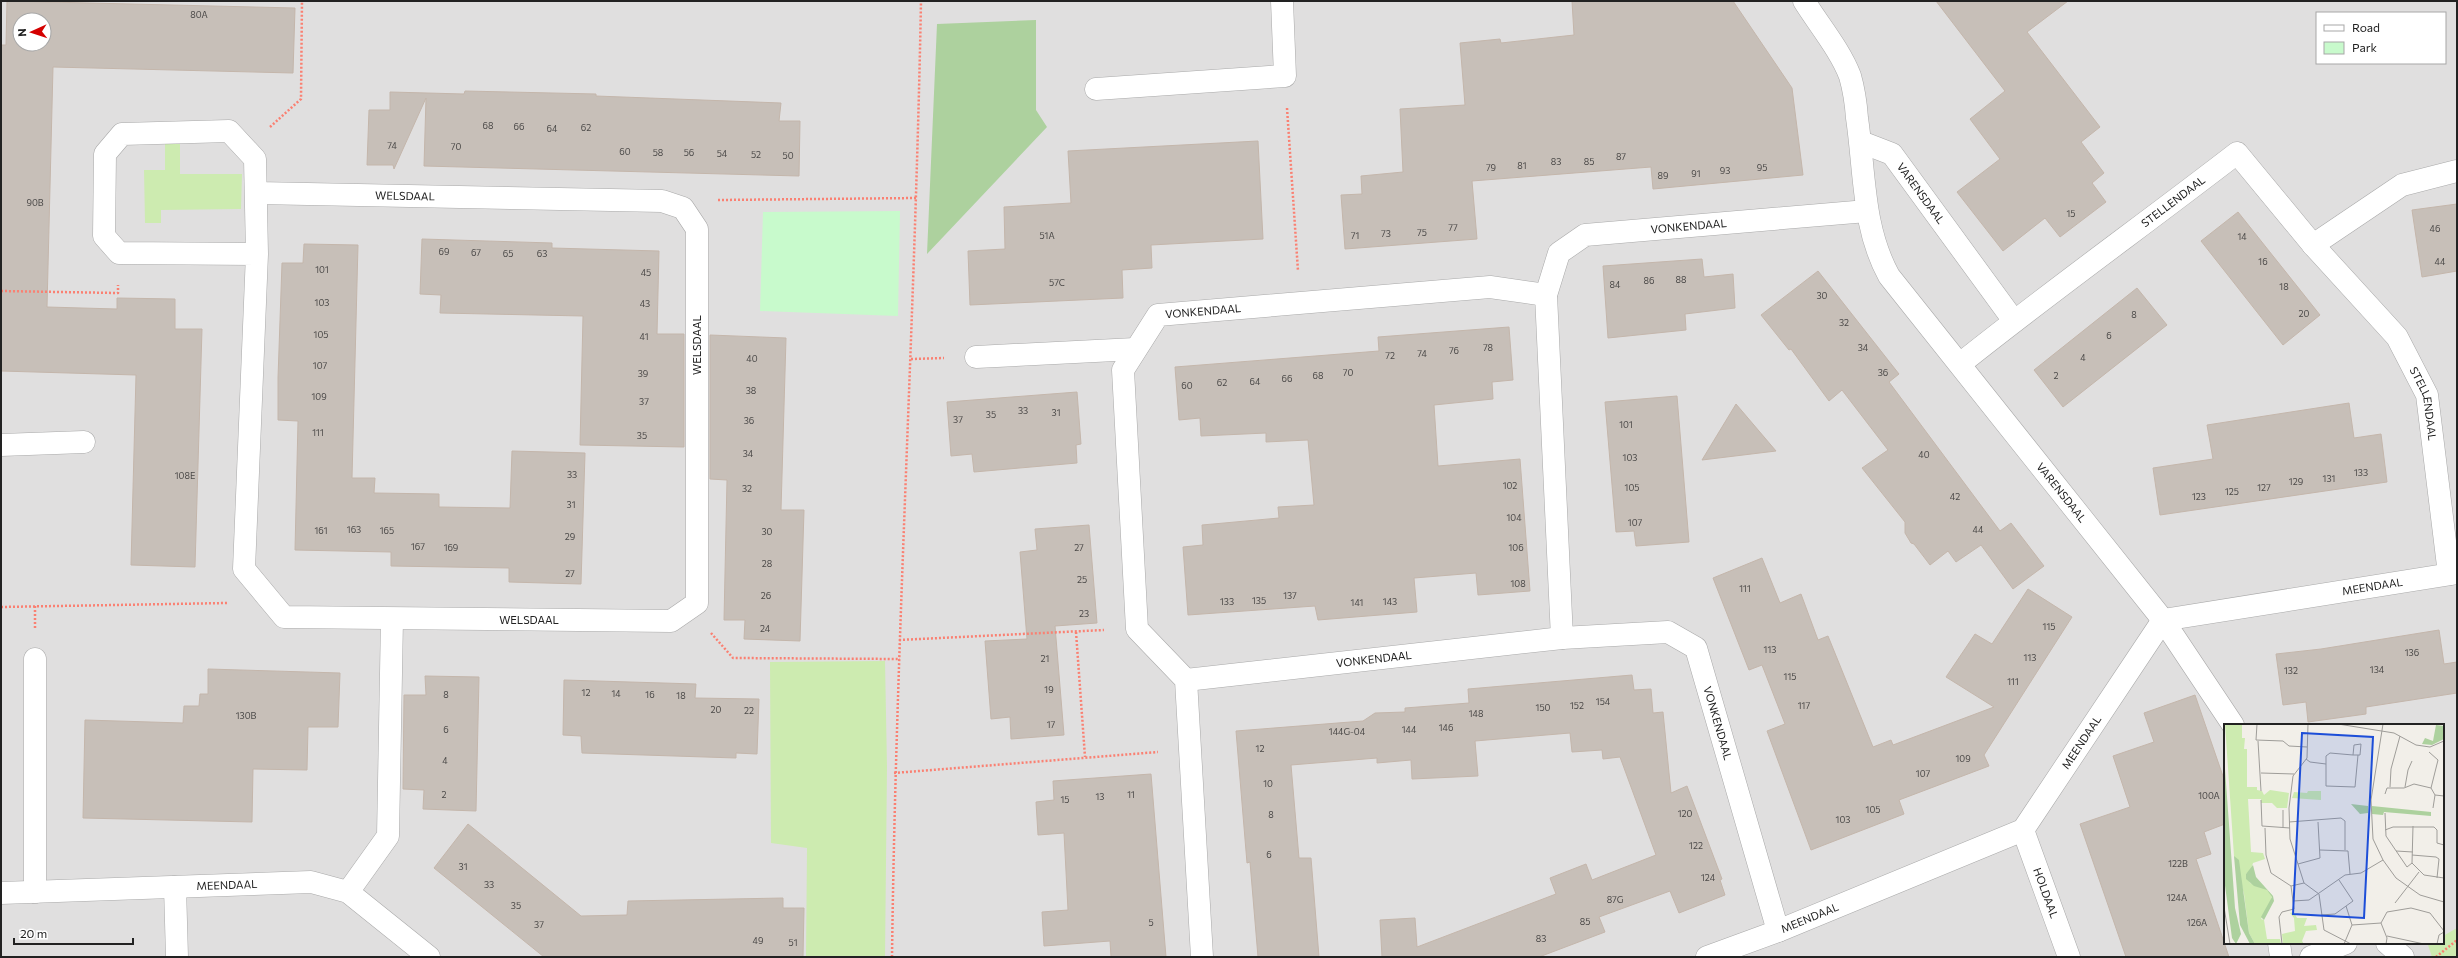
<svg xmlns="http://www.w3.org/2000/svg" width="2458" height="958" font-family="Commissioner,sans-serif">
<rect width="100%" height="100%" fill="#f2efe9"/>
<path fill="#e0dfdf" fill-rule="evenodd" d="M1,1h2456v956h-2456zM2317,13h128v50h-128zM20,20h24v24h-24zM2225,725h218v218h-218z"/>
<g fill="#cdebb0">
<polygon points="165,144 180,144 180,174 242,174 241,209 161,210 161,223 145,223 144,170 165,170"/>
<polygon points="885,661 887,767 885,957 806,957 807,848 771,843 770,662"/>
<polygon points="2457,928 2457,957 2432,957 2428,945 2432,943 2443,943 2443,936"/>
</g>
<polygon fill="#add19e" points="1036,20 1036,110 1047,127 927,254 937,24"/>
<polygon fill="#c8facc" points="900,211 898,316 760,311 763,212"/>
<g fill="#c7bfb8" stroke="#c4b6ab" fill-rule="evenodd">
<path d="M7,1l288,7 -2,65 -240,-6 -6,240 70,2v-11l58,1v30h27l-7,238 -64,-2 5,-190 -135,-4v-326h5zM20,20h24v24h-24z"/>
<polygon points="1572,1 1733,1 1792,88 1803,175 1653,189 1651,167 1472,181 1477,239 1345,249 1341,195 1362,194 1361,176 1403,172 1400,109 1465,105 1460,43 1500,39 1501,43 1574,35"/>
<polygon points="1936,1 2068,1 2027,32 2100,127 2081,142 2104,173 2092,183 2106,202 2060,237 2045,218 2003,251 1957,192 2000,159 1970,119 2005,91"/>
<polygon points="465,91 596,94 596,96 781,103 779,121 800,121 799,176 424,166 426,98 394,169 393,165 367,165 369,110 390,110 390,92 464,94"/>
<polygon points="1258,141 1263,239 1151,245 1152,268 1122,270 1123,298 970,305 968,251 1005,249 1004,207 1071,203 1068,151"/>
<polygon points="2457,204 2457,271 2422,277 2412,210"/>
<polygon points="2238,212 2320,315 2283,345 2201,241"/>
<polygon points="422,239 552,243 552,248 659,251 657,334 684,334 684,447 580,445 583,316 440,313 441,295 420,294"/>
<polygon points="304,244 358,245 352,478 375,478 374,493 439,494 439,507 510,508 512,451 585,453 581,584 509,582 509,568 391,566 391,552 295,550 298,421 278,420 278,378 282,263 303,263"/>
<polygon points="1702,259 1704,277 1733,274 1735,308 1685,314 1686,330 1608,338 1603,266"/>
<polygon points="1818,271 1899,374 1889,382 2000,531 2011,523 2044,566 2013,589 1981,545 1956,562 1948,551 1930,565 1914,544 1911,543 1905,533 1905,522 1862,468 1888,450 1842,390 1829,401 1791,349 1789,350 1761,315"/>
<polygon points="2137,288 2167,325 2063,407 2034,370"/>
<polygon points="1509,327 1513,380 1492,382 1493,399 1434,405 1438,466 1520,459 1530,591 1478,595 1476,573 1414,578 1417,612 1318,620 1315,606 1188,615 1183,547 1203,545 1202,525 1279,518 1278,507 1314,505 1308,440 1266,442 1266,433 1201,436 1200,418 1179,420 1175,367 1379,351 1378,337"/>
<polygon points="710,335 786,338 781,510 804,510 800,641 744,639 745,620 724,620 727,480 710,479"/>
<polygon points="1077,392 1081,444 1076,445 1077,463 974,472 972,454 951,456 947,402"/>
<polygon points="1677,396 1689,542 1636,546 1634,531 1616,532 1605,402"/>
<polygon points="2349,403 2354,438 2381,434 2387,482 2160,515 2153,468 2213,459 2207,425"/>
<polygon points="1736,404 1776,451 1702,460"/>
<polygon points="1089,525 1097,623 1055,626 1064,735 1011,739 1010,717 991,719 985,641 1027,639 1020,552 1037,550 1035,529"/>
<polygon points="1762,558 1780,603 1801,594 1818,640 1828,636 1873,747 1891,740 1893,745 1994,707 1946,677 1975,634 1992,644 2028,589 2072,617 1984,755 1989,766 1899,800 1904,814 1811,850 1767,731 1785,724 1762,665 1749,670 1713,578"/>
<polygon points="2439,630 2444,664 2457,662 2457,693 2366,707 2366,714 2308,722 2306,702 2283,705 2276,654 2321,649"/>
<polygon points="208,669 340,673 338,727 308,727 307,770 253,769 252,822 83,818 85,720 183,723 184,706 199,706 200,694 208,694"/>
<polygon points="1632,675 1634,690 1651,689 1653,713 1663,712 1671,793 1687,786 1722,879 1720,880 1725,895 1679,913 1670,891 1599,917 1605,932 1539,957 1382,957 1380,920 1415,918 1417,947 1556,894 1550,878 1586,864 1592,880 1656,855 1620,757 1603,759 1602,750 1572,752 1570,733 1475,741 1478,776 1412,779 1411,760 1377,763 1377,758 1291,765 1299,858 1311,858 1319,957 1258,957 1250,862 1247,863 1236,731 1363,721 1375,713 1405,712 1405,708 1469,703 1468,689"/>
<polygon points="425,676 479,677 476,811 423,809 424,790 403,789 404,695 426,695"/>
<polygon points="564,680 696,684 695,698 759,699 757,754 736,753 736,758 582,753 581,736 563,735"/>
<polygon points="2195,695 2225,782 2225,824 2204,832 2211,854 2196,859 2229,957 2126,957 2080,824 2130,807 2113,756 2154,742 2144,713"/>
<polygon points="1151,774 1166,957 1111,957 1110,941 1044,946 1042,912 1068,910 1064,833 1038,835 1036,802 1054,800 1053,781"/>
<polygon points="468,824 581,916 627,915 628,901 783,898 783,908 804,908 803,957 544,957 434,868"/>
</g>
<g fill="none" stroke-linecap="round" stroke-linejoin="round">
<g stroke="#a9a9a9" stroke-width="23">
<g id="lane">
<polyline points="1096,89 1285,76 1282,1"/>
<path id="s1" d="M1861,142l31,12 122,167"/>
<polyline points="1,445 84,442"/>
<polyline points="35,892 35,659"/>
</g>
</g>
<g stroke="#a9a9a9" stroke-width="23">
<g id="street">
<path id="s2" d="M1804,1c15,24 36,49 46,75 4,14 6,28 7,42 8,54 5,109 32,158l274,344 70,105"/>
<path id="s3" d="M257,193l405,8 21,7 14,21v374l-26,18 -387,-4 -40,-48 13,-315 -2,-95 -26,-28 -107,3 -17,20 -1,82 15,17 138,1"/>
<polyline points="2313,245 2402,185 2457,171"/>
<polyline points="976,357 1135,349"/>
<path id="s4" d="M1960,364c90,-72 185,-140 277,-211l76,92 84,92 30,58 22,179"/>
<path id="s5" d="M1562,638l-16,-343 13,-42 26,-18 282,-24"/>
<path id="s6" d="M1186,680l376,-42 106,-6 28,16 82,283"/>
<path id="s7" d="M2023,830l46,127"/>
<polyline points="175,887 177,957"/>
<polyline points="348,892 388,836 392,619"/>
<path id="s8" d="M1,893l310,-11 37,10 81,65"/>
<polyline points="2279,943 2281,957"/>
<polyline points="2387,943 2403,957"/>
<path id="s9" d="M1202,957l-16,-277 -49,-51 -14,-259 35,-55 332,-28 56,8"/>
<path id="s10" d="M1707,957l71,-26 245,-101 140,-210 294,-47"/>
<polyline points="2311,957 2346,943"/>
</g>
</g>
<g stroke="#fa8072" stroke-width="2.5" stroke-dasharray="2 2" stroke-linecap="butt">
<polyline points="1287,108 1298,271"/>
<polyline points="270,127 301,99 302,1"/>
<polyline points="718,200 917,198"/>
<polyline points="1,291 118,293 118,285"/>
<polyline points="911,359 944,358"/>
<polyline points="35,606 35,628"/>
<polyline points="1,607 228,603"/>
<polyline points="1076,632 1085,757"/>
<polyline points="711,633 733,658 900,659"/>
<polyline points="899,640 1104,630"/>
<polyline points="894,773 1158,752"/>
<path d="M892,957c4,-319 23,-637 29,-956"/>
<polyline points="2436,957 2457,940"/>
</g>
<use href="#lane" stroke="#fff" stroke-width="22"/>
<use href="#street" stroke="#fff" stroke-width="22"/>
</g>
<g text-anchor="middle" stroke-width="3" stroke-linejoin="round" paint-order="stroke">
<g font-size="9" fill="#4b4948">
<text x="199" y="18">80A</text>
<text x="488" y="129">68</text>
<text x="519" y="130">66</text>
<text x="586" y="131">62</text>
<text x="552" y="132">64</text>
<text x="392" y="149">74</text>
<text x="456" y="150">70</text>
<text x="625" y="155">60</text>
<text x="658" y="156">58</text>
<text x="689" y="156">56</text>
<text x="722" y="157">54</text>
<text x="756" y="158">52</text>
<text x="788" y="159">50</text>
<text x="1621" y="160">87</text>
<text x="1556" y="165">83</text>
<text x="1589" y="165">85</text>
<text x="1522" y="169">81</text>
<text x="1491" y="171">79</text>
<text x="1762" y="171">95</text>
<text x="1725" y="174">93</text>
<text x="1696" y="177">91</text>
<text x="1663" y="179">89</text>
<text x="35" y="206">90B</text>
<text x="2071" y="217">15</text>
<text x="1453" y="231">77</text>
<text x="2435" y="232">46</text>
<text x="1422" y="236">75</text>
<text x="1386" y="237">73</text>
<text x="1047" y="239">51A</text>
<text x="1355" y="239">71</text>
<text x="2242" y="240">14</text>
<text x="444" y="255">69</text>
<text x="476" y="256">67</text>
<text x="508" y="257">65</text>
<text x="542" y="257">63</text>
<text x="2263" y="265">16</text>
<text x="2440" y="265">44</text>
<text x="322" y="273">101</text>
<text x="646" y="276">45</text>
<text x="1681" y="283">88</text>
<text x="1649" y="284">86</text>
<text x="1057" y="286">57C</text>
<text x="1615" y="288">84</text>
<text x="2284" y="290">18</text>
<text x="1822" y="299">30</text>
<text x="322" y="306">103</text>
<text x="645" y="307">43</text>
<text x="2304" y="317">20</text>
<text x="2134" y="318">8</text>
<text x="1844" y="326">32</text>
<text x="321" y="338">105</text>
<text x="2109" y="339">6</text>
<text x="644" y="340">41</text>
<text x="1488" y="351">78</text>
<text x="1863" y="351">34</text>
<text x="1454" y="354">76</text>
<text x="1422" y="357">74</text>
<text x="1390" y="359">72</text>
<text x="2083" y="361">4</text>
<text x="752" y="362">40</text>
<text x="320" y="369">107</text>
<text x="1348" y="376">70</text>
<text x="1883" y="376">36</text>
<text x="643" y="377">39</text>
<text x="1318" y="379">68</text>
<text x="2056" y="379">2</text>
<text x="1287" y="382">66</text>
<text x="1255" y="385">64</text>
<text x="1222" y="386">62</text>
<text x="1187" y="389">60</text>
<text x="751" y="394">38</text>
<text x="319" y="400">109</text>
<text x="644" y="405">37</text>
<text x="1023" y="414">33</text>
<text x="1056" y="416">31</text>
<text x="991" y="418">35</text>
<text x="958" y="423">37</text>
<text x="749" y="424">36</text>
<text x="1626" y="428">101</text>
<text x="318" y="436">111</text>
<text x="642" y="439">35</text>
<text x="748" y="457">34</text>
<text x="1924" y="458">40</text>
<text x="1630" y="461">103</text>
<text x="2361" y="476">133</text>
<text x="572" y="478">33</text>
<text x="185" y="479">108E</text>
<text x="2329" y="482">131</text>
<text x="2296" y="485">129</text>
<text x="1510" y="489">102</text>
<text x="1632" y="491">105</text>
<text x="2264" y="491">127</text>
<text x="747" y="492">32</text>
<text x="2232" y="495">125</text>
<text x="1955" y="500">42</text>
<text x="2199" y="500">123</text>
<text x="571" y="508">31</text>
<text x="1514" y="521">104</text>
<text x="1635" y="526">107</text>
<text x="354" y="533">163</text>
<text x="1978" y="533">44</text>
<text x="321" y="534">161</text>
<text x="387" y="534">165</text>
<text x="767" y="535">30</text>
<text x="570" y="540">29</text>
<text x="418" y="550">167</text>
<text x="451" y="551">169</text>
<text x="1079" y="551">27</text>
<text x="1516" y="551">106</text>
<text x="767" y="567">28</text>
<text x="570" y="577">27</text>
<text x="1082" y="583">25</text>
<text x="1518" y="587">108</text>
<text x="1745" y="592">111</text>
<text x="766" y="599">26</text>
<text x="1290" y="599">137</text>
<text x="1259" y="604">135</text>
<text x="1227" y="605">133</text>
<text x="1390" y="605">143</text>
<text x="1357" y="606">141</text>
<text x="1084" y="617">23</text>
<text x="2049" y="630">115</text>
<text x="765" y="632">24</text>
<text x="1770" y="653">113</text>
<text x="2412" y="656">136</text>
<text x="2030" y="661">113</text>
<text x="1045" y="662">21</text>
<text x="2377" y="673">134</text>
<text x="2291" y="674">132</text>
<text x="1790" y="680">115</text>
<text x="2013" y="685">111</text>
<text x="1049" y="693">19</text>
<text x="586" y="696">12</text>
<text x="616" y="697">14</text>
<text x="446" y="698">8</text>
<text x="650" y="698">16</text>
<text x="681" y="699">18</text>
<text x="1603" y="705">154</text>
<text x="1577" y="709">152</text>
<text x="1804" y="709">117</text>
<text x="1543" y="711">150</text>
<text x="716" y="713">20</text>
<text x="749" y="714">22</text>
<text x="1476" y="717">148</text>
<text x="246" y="719">130B</text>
<text x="1051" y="728">17</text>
<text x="1446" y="731">146</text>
<text x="446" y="733">6</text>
<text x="1409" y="733">144</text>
<text x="1347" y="735">144G-04</text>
<text x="1260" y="752">12</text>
<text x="1963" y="762">109</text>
<text x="445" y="764">4</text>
<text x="1923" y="777">107</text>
<text x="1268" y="787">10</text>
<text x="444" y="798">2</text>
<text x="1131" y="798">11</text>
<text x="2209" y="799">100A</text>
<text x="1100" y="800">13</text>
<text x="1065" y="803">15</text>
<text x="1873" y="813">105</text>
<text x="1685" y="817">120</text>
<text x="1271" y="818">8</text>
<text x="1843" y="823">103</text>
<text x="1696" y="849">122</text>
<text x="1269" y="858">6</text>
<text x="2178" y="867">122B</text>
<text x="463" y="870">31</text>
<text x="1708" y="881">124</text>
<text x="489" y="888">33</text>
<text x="2177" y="901">124A</text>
<text x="1615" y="903">87G</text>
<text x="516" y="909">35</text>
<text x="1585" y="925">85</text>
<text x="1151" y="926">5</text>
<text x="2197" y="926">126A</text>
<text x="539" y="928">37</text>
<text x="1541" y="942">83</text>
<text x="758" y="944">49</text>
<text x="793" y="946">51</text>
</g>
<g font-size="11" fill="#222" stroke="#fff">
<text dy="4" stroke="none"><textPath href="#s1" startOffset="82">VARENSDAAL</textPath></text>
<text dy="4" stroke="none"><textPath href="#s3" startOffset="148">WELSDAAL</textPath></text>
<text dy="4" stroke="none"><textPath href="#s4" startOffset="268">STELLENDAAL</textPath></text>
<text dy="4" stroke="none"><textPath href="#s5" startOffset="523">VONKENDAAL</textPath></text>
<text dy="4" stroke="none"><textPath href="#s9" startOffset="718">VONKENDAAL</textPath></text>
<text transform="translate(697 345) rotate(-90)" y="4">WELSDAAL</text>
<text dy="4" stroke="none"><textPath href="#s4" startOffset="665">STELLENDAAL</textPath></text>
<text dy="4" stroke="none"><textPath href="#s2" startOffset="570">VARENSDAAL</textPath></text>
<text dy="4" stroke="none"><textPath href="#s10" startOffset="805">MEENDAAL</textPath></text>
<text x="529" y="624">WELSDAAL</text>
<text dy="4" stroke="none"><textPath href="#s6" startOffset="189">VONKENDAAL</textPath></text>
<text dy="4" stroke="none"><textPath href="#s6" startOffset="595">VONKENDAAL</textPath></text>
<text dy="4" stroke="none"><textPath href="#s10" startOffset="446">MEENDAAL</textPath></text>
<text dy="4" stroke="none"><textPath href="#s8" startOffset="226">MEENDAAL</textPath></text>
<text dy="4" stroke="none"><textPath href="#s7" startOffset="67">HOLDAAL</textPath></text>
<text dy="4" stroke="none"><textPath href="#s10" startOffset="110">MEENDAAL</textPath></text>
</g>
</g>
<g transform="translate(2224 724)">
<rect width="220" height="220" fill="#f2efe9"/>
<path d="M1,0h17v14h3l-1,11h3v38h10v3l5,1 2,4 6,-5 19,3 -2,15h-10l-5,-5h-11v-4h-13l3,53 12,1 2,6 -12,4 -2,7 -5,4 4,9 16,6 6,6 -1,7 -10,17 3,1 3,19h13l1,5h-26l-6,-11 -5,-39 -10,-38zM84,67h13v9l-29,-2 2,-6 13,1zM70,188l3,6h10l-3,8 12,-1 1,5 -11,1 -4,10 2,3h-21l-1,-10 13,-3 -1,-13 -4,-5z" fill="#cdebb0"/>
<path d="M212,1l8,1v13l-12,6 -10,-1 3,-6 8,3zM0,31l11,153 6,26 -5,10 -4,-6 -8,-60zM127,80l17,2v7l-8,1zM148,82l59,6v4l-47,-4 -1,3 -11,-1zM10,132l5,4 10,73 6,11h-5l-10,-19zM29,141l3,12 17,19 1,5 -10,19 -3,-3 11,-20 -5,-7 -13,-4 -8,-7v-5z" fill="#add19e"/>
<path fill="none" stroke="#9f9d99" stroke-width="1" d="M33,0l-1,16 27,1 6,5 18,1M84,0l-1,34 -14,18 -4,32 1,31 14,44 15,11 5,36 27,14M114,0l56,9 22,12 14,2 14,-6M159,0l-12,76 2,39 10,21 13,18 24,17 24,7M34,17l3,50M205,28l9,8 -7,28M129,31l1,-10 7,-1 -1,11h-7l-23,-2 -4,3v30l29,1 3,-32M82,35l4,3 16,2M37,49l33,1M166,63l1,-18 9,-33M181,63l3,-17 4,-9M161,70l2,-6h17l10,-4 17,4 4,7 9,1M37,76l1,26 28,2M209,84l2,-13M59,86v18M161,89l1,23 21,31 5,-4 1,-37M65,98l52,-4 4,3v29M41,104l1,27 5,18 20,13M161,106l8,-3h41l3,3v13l7,2M96,126l28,1 2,23M172,127l17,1M188,131l24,2 3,2 -2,19M188,139l12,12 20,3M74,140l22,-6 -2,-36M69,177l16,-1 36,-25 16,-2 22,-13M171,179l24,-31M0,183l6,37M97,191l14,-1 18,-13 -14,-21M157,199l6,-11 24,-4 19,5 14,18M128,201l29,-2 6,15 -1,6M163,212l37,8M58,220l-3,-27 3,-5 12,-3 -3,-23 13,-3M120,220l8,-19 -6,-19M213,220l2,-9 5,-3"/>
<path fill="#1d4ed8" fill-opacity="0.15" stroke="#1d4ed8" stroke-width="2" d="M78,9l71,4 -9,181 -71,-4z"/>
<rect width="220" height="220" fill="none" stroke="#222" stroke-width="2"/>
</g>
<rect width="2458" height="958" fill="none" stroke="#222222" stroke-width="4"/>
<rect x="2316" y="12" width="130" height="52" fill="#ffffff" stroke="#a7a7a7"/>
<rect x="2324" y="25" width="20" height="6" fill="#ffffff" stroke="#a7a7a7"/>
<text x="2352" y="32" font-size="12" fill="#222222">Road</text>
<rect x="2324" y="42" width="20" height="12" fill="#c8facc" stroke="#a7a7a7"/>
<text x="2352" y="52" font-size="12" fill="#222222">Park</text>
<g transform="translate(32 32) rotate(267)"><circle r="19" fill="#ffffff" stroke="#a7a7a7"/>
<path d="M0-3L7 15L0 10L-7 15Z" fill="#d40000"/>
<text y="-6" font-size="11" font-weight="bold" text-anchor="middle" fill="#222222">N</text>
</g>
<path d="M14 938v6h119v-6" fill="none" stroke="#222222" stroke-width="2"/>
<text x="20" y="938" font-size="12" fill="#222222" stroke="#ffffff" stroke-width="3" paint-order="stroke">20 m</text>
</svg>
